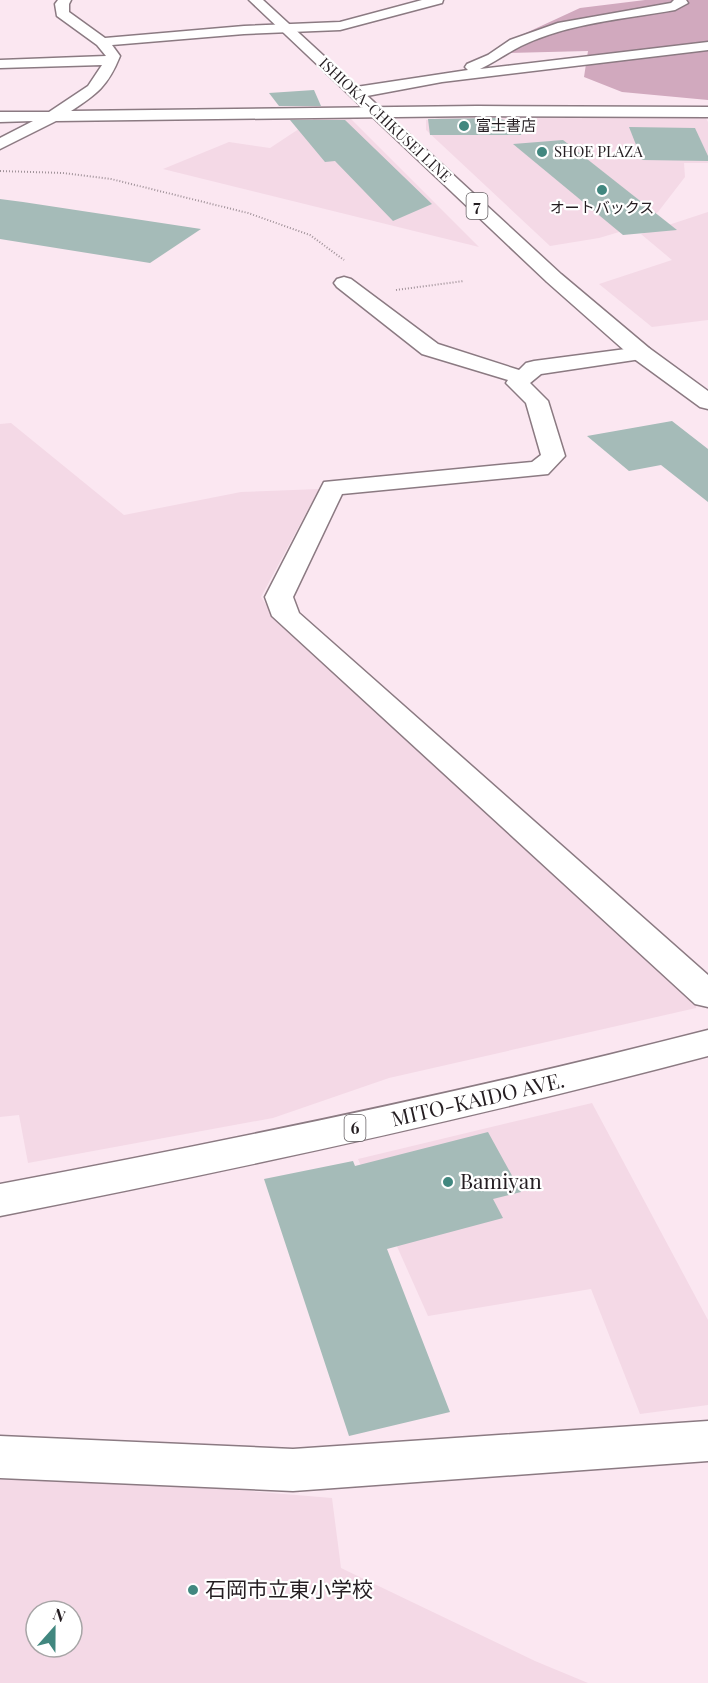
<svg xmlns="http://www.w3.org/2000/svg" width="708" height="1683" font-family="'Playfair Display','Noto Sans JP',serif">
<rect width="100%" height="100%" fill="#fbe7f1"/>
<g fill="#f4d9e6" fill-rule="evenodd">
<polygon points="457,116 705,116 708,122 708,163 684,163 685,177 658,212 626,230 599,238 550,246 426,130 426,120"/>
<polygon points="317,117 351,119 479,247 163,169 229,142 270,148"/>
<polygon points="708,212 708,320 652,327 599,284 672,260 641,234"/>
<polygon points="11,423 124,515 241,492 319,489 261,597 278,623 697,1004 696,1008 389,1078 273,1118 28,1163 19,1115 0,1117 0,424"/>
<polygon points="592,1103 708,1320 708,1405 640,1414 591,1289 428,1316 358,1159"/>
<path d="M0,1470l332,28 9,70 194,93 53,22h-588zM36,1611h36v36h-36z"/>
</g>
<polygon fill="#d1a9be" points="645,0 708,0 708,100 622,92 584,77 588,51 507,53 515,38 580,8"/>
<g fill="#a5bbb8">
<polygon points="314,90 321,106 279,106 269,93"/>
<polygon points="497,118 523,125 521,135 430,135 428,119"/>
<polygon points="290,120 345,120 432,204 393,221 335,161 325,162"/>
<polygon points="629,127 695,128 708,156 708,161 642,160"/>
<polygon points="563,140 677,230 623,235 513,144"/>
<polygon points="0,199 23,202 201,229 150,263 0,239"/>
<polygon points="672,421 708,449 708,502 661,465 629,471 587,436"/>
<polygon points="488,1132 521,1192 493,1199 503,1218 387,1249 450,1412 349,1436 264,1179 353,1161 355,1166"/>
</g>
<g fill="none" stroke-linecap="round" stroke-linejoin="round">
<g stroke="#8b7a82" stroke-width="3">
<g id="minor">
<path d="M58,0h13l-2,4v8l36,26 139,-12 96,-4 82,-22h21l-1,3 -102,27 -96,4 -132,11 8,11c-12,30 -23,38 -49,55l406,-5 231,1v10l-231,-1 -421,5 -56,28v-11l33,-17 -33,1v-10h49l39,-26 14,-21 -102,3v-8l106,-4 -9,-11 -40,-29 -2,-12z"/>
<path d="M674,0h12l2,3 -13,7c-51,9 -107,13 -154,36 -14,7 -26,16 -41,23l228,-27v8l-266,32 -75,14 -11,1 -8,-5 8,-5 112,-17 -3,-3 2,-3 21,-9 22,-15 48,-17 113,-20z"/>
<polygon points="344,277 351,279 438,344 519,370 526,363 534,361 641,347 649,348 652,353 649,358 641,359 541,374 530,383 548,401 565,456 548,474 342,494 293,597 299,613 708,975 708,1007 695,1004 272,616 265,597 324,482 532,462 541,455 526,403 506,383 508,380 422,354 337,287 334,283 337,279"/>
<polygon points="708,1421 708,1461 293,1491 0,1478 0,1436 293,1449"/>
</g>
</g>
<g stroke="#8b7a82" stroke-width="3">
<polygon id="major" points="249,0 263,0 561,274 649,348 708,391 708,409 700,407 633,358 547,282"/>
</g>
<g stroke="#8b7a82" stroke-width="3">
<path id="highway" d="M708,1030v26c-234,62 -470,113 -708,160v-32c238,-45 474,-94 708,-154z"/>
</g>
<g stroke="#a09299" stroke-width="2" stroke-dasharray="1 2" stroke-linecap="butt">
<polyline points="0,171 63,173 111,179 248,213 310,235 344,260"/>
<polyline points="396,290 464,281"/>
</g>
<use href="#minor" fill="#fff" fill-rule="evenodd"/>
<use href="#major" fill="#fff" fill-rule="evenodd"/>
<use href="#highway" fill="#fff" fill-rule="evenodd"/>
</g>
<g fill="#41877f" stroke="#fff" stroke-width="2">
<circle cx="464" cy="126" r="6"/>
<circle cx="542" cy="152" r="6"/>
<circle cx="602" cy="190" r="6"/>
<circle cx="448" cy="1182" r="6"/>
<circle cx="193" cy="1590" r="6"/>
</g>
<g text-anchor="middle" stroke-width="4.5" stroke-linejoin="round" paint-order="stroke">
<g font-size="15" fill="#241d21" stroke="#fff">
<text transform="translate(385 120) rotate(43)" y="5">ISHIOKA-CHIKUSEI LINE</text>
</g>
<g font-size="15" fill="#241d21" stroke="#fff" text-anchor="start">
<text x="476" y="131">富士書店</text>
<text x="554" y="157">SHOE PLAZA</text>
<text x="602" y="213" text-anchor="middle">オートバックス</text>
</g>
<g fill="#fff" stroke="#666164" stroke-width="1.5">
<rect x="466.5" y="193" width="21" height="26" rx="4.5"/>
<rect x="344.5" y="1115" width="21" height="26" rx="4.5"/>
</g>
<g font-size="16" font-weight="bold" fill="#241d21">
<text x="477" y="212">7</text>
<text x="355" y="1134">6</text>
</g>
<g font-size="21" fill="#241d21" stroke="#fff">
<text transform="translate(478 1100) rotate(-13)" y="7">MITO-KAIDO AVE.</text>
</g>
<g font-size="21" fill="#241d21" stroke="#fff" text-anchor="start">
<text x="460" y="1189">Bamiyan</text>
<text x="205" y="1597">石岡市立東小学校</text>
</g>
</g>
<g transform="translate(54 1629) rotate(21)"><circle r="28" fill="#ffffff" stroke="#a7a5a6" stroke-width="1.5"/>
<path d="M0-4.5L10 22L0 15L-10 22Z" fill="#41877f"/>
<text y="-9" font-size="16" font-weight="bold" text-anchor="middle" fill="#241d21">N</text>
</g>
</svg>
